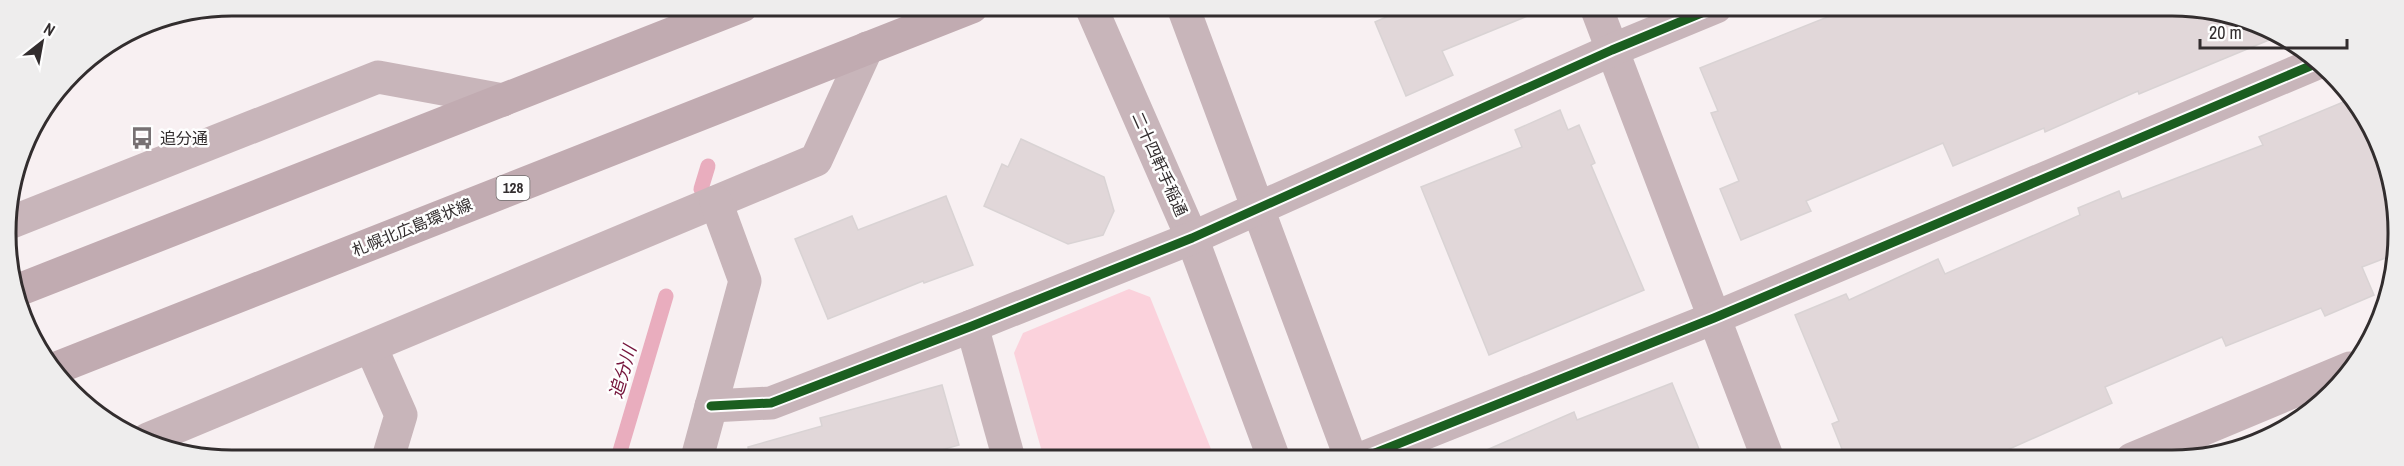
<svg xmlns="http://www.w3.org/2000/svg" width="2404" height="466" font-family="'Archivo Narrow','Noto Sans JP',sans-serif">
<rect width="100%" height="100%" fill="#f8f0f2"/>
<polygon fill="#fbd2dc" points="1129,289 1150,297 1215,459 1044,459 1014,353 1023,333"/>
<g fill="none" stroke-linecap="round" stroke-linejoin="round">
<g stroke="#e9adbe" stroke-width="15">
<polyline points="701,189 708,166"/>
<polyline points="618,458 666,296"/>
</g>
</g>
<g fill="#e1d7d9" stroke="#d9d3d4" stroke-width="1.5">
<polygon points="1409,7 1547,7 1547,8 1442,51 1453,75 1406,96 1375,22"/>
<polygon points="1850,8 2201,8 2281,35 2139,94 2138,91 2045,132 2044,128 1953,166 1943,143 1806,201 1811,211 1741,240 1720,189 1739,181 1711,113 1718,111 1700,68"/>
<polygon points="2353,98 2390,174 2396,254 2362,267 2374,295 2325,316 2321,308 2226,346 2222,337 2105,387 2112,403 1987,459 1846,459 1832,424 1839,421 1795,315 1846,294 1849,300 1938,259 1945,274 2080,215 2078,208 2119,191 2122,199 2263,145 2259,137"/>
<polygon points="1560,110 1568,130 1579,125 1595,163 1591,165 1644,290 1489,355 1421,187 1522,147 1515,130"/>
<polygon points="1021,139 1104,177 1114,211 1103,235 1068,244 984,206 1002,164 1008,167"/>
<polygon points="946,196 973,265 924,283 923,281 828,319 795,239 852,216 858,230"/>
<polygon points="1672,383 1703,459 1466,459 1574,412 1577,420"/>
<polygon points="942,385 959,445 909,459 750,458 748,447 822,426 820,418"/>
</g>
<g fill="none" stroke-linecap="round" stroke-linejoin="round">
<g stroke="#c8b5ba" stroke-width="33">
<polyline points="1091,7 1192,238 1274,459"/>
<polyline points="1183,7 1351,459"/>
<polyline points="1596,7 1768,459"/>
<polyline points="7,224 378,77 503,100"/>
<polyline points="972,326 1009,459"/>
<polyline points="371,347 401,415 388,458"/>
<polyline points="711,406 771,403 972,326 1192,238 1612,50 1716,7"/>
<polyline points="148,439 816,160 867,48"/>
<polyline points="697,458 745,281 716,202"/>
<polyline points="1360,459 1714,318 2315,64"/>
<polyline points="2132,459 2350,368"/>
</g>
<g stroke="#c1abb1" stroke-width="33">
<polyline points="16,291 742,6"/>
<polyline points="54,369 972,7"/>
</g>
<g stroke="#fefefe" stroke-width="13">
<g id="cycleway">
<polyline points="711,406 771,403 972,326 1192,238 1612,50 1716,7"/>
<polyline points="1360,459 1714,318 2315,64"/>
</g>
</g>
<use href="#cycleway" stroke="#1b5e20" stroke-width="9"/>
</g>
<defs>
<g id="bus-bare" transform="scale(1.8)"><path d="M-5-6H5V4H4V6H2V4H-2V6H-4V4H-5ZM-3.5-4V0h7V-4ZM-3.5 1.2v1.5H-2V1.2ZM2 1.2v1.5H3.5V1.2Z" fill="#777173" stroke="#fefefe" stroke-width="2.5" paint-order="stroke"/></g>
</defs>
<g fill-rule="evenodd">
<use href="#bus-bare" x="142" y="138"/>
</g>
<g text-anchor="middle" stroke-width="5" stroke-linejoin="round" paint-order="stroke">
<rect fill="#fefefe" stroke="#6f6c6c" stroke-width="1.5" x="496.5" y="176" width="33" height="24" rx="4.5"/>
<g font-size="15" font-weight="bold" fill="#322d2e">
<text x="513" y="193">128</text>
</g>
<g font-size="16" fill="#322d2e" stroke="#fefefe" text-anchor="start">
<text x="160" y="144">追分通</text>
</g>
<g font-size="16" fill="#322d2e" stroke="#fefefe">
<text transform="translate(1160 164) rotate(66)" y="6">二十四軒手稲通</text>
<text transform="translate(412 227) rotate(-22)" y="6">札幌北広島環状線</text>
</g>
<g font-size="18" font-style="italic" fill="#75143b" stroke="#fefefe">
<text transform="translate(623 372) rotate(-74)" y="6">追分川</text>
</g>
</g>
<path d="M0 0H2404V466H0ZM232 16H2172A216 216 0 0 1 2388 232V234A216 216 0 0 1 2172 450H232A216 216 0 0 1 16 234V232A216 216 0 0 1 232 16Z" fill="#eeeded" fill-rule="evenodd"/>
<path fill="none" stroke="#322d2e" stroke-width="3" d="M232 16H2172A216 216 0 0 1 2388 232V234A216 216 0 0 1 2172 450H232A216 216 0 0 1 16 234V232A216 216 0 0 1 232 16Z"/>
<g transform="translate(42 42) rotate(31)" stroke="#fefefe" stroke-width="4.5" paint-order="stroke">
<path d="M0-4.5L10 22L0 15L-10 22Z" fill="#322d2e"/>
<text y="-9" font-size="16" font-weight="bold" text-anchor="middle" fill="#322d2e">N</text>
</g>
<path d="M2200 39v9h147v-9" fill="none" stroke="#322d2e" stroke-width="3"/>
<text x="2209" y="39" font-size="18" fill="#322d2e" stroke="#fefefe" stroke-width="4.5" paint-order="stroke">20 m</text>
</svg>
